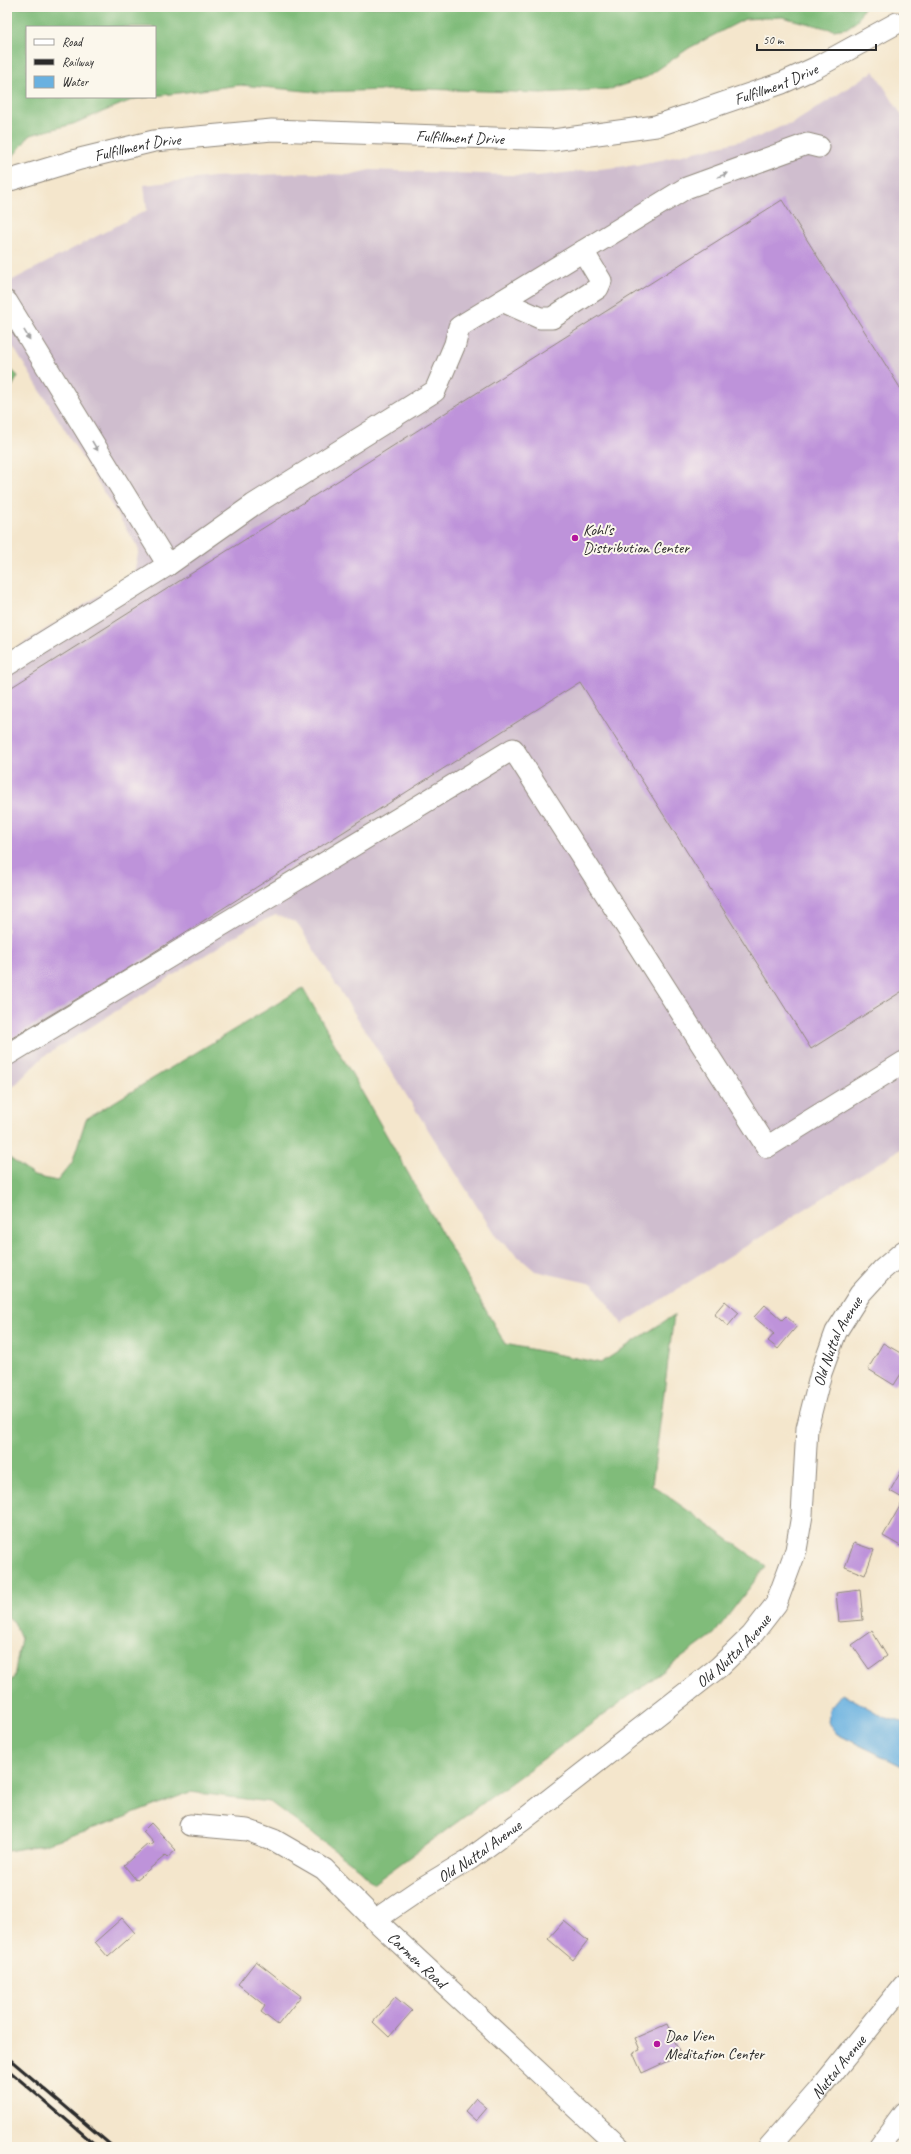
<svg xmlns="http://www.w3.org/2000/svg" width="911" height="2154" font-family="Caveat,sans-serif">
<rect width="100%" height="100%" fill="#fbf7ec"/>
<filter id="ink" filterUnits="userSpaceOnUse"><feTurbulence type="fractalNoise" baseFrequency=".025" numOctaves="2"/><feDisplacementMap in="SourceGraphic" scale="8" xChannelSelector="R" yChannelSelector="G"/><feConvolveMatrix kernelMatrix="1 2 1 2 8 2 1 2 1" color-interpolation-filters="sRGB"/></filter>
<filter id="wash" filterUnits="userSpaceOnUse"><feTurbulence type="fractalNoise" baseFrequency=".012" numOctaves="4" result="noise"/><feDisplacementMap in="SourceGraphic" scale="16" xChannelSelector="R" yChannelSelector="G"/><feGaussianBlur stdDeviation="0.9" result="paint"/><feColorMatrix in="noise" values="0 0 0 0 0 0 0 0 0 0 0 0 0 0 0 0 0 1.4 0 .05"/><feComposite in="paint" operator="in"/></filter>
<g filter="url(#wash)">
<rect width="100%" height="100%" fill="#f4e6cc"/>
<polygon fill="#cfbdce" points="874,71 904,119 904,1147 622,1324 593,1284 535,1271 497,1238 297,923 276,915 253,925 43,1057 13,1087 7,1088 7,654 134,573 139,549 7,337 7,283 147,210 144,185 213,177 308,173 348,175 370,170 537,176 645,164 761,136 780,127 792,124"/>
<g fill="#80bc7a" stroke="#567452">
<polygon points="7,7 864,7 857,21 847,28 834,30 782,17 745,19 689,48 647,77 611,89 543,93 424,89 317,92 240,85 155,96 155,27 27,27 27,97 149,97 134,99 73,124 30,135 7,164"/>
<polygon points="7,365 18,376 12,387 7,389"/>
<polygon points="303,988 505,1344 601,1363 674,1315 652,1485 766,1566 714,1634 374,1883 358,1868 270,1802 190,1792 112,1822 42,1845 7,1851 7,1686 14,1677 21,1638 14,1622 7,1616 7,1156 34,1176 57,1181 72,1163 86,1119"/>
</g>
<polygon fill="#69b1e0" stroke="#4a6e86" points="842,1693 884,1717 904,1723 904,1767 837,1734 828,1723 829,1709"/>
<g id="blocks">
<g fill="#be93da">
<polygon points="782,200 904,394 904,990 811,1049 580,682 140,961 7,1041 7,690"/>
<polygon points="725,1301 739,1313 728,1326 714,1314"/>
<polygon points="765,1305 782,1320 786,1316 797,1326 778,1349 768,1341 774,1334 754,1317"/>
<polygon points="883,1343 904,1355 904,1369 894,1385 868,1369"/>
<polygon points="904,1466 904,1548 883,1536 904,1499 890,1491"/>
<polygon points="854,1543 874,1550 865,1575 845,1567"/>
<polygon points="860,1590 863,1620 839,1622 836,1593"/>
<polygon points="872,1631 887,1656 869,1669 852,1645"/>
<polygon points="151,1823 176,1850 167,1858 165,1856 136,1880 124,1865 148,1844 150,1846 154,1843 143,1831"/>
<polygon points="122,1918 135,1933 108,1957 95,1942"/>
<polygon points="564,1921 588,1941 573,1960 548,1939"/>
<polygon points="256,1961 301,1996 278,2025 261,2012 265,2006 238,1984"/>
<polygon points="395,1997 412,2011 389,2037 373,2022"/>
<polygon points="667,2024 681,2055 642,2073 633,2053 640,2050 635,2038"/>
<polygon points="476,2098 487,2108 476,2121 465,2111"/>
</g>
</g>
</g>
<g filter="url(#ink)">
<use href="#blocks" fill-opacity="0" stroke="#90887c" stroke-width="1"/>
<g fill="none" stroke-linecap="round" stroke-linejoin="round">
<g stroke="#90887c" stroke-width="23">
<g id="minor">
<path id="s1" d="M7,181l73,-22 74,-18 118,-11 281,10 103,-14 126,-43 33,-15 82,-45"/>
<polyline points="502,301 540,318 552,318 598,288 601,281 583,251"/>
<polyline points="7,302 168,565"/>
<polyline points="7,665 168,565 253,505 435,391 455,344 459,327 686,188 807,144 819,147"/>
<polyline points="7,1055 513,749 767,1147 904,1062"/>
<path id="s2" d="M190,1825l57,5 27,10 50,29 51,51 244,227"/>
<path id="s3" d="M375,1920l47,-32 48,-29 53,-39 196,-153 33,-32 24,-31 20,-54 6,-35 5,-87 14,-55 15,-41 24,-38 22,-24 22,-19"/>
<path id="s4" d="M769,2147l49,-56 86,-106"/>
</g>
</g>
<g stroke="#90887c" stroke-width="24">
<polyline id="major" points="879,2147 904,2113"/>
</g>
<use href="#minor" stroke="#fff" stroke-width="21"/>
<use href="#major" stroke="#fff" stroke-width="22"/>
<g stroke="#2b2b2b" stroke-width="3">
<polyline points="7,2057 113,2147"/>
<polyline points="7,2069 98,2147"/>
</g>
</g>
<defs><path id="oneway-solid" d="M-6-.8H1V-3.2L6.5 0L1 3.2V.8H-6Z"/></defs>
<g fill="#a0a0a0">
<use href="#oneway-solid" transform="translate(723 175) rotate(-20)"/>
<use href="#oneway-solid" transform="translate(27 335) rotate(59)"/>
<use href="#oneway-solid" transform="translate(95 446) rotate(59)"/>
</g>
</g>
<g fill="#b5179e" stroke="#fbf7ec" stroke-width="1.5">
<circle cx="575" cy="538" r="4"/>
<circle cx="657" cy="2044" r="4"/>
</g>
<g text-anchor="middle" stroke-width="4" stroke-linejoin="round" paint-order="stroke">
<g font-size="16" fill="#2b2b2b" stroke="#fbf7ec">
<text dy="6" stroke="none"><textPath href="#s1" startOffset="783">Fulfillment Drive</textPath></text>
<text dy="6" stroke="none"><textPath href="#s1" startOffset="459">Fulfillment Drive</textPath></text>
<text dy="6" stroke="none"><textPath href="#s1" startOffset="135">Fulfillment Drive</textPath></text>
<text dy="6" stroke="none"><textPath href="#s3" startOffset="785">Old Nuttal Avenue</textPath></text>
<text dy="6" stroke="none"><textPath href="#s3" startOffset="449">Old Nuttal Avenue</textPath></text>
<text dy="6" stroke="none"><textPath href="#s3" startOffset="125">Old Nuttal Avenue</textPath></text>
<text dy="6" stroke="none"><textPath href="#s2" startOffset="274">Carmen Road</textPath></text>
<text dy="6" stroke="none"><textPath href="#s4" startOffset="106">Nuttal Avenue</textPath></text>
</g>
<g font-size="16" fill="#2b2b2b" stroke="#fbf7ec" text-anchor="start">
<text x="583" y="535">Kohl's<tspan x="583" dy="18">Distribution Center</tspan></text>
<text x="665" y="2041">Dao Vien<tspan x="665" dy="18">Meditation Center</tspan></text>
</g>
</g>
<rect width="911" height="2154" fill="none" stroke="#fbf7ec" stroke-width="24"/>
<rect x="26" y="26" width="130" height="72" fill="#fbf7ec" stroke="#a8a59f"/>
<rect x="34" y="39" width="20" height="6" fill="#ffffff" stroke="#a8a59f"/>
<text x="62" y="46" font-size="12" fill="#2b2b2b">Road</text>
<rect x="34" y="59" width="20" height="6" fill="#2b2b2b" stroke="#a8a59f"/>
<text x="62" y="66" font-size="12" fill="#2b2b2b">Railway</text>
<rect x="34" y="76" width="20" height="12" fill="#69b1e0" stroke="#a8a59f"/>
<text x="62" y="86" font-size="12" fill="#2b2b2b">Water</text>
<path d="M757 44v6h119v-6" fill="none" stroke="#2b2b2b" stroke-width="2"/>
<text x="763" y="44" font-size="12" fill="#2b2b2b" stroke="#fbf7ec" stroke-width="3" paint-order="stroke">50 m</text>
</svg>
